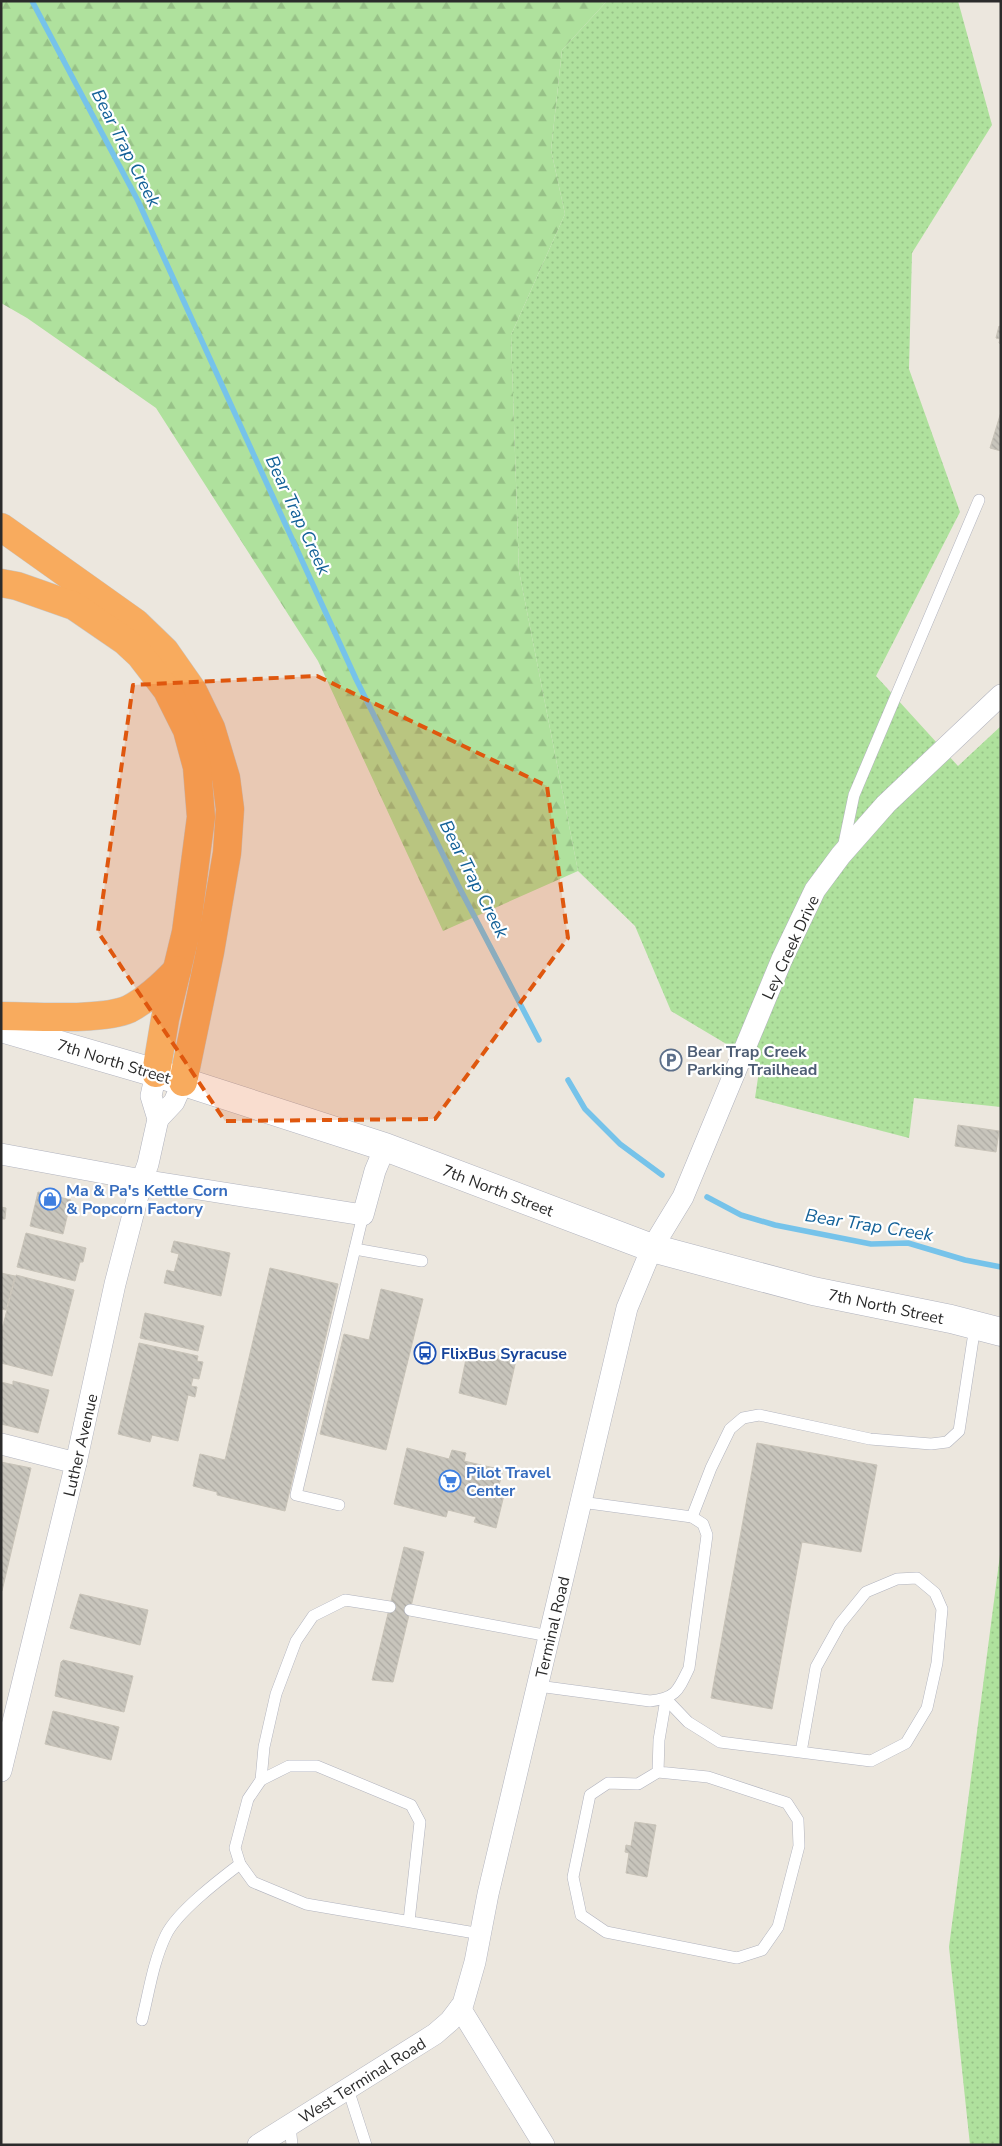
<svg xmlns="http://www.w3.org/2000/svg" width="1002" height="2146" font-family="'Nunito Sans',sans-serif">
<defs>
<pattern id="grass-dots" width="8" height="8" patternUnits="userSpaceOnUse" patternTransform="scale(1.25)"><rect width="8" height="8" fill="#afe19d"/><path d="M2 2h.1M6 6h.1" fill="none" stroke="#97c187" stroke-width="1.8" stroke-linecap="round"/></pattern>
<pattern id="forest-firs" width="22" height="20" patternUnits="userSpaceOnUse" patternTransform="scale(1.25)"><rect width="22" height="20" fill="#afe19d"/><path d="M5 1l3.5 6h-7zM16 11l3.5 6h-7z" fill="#97c187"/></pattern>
<pattern id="building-back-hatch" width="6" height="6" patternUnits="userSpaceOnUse" patternTransform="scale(1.25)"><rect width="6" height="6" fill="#c8c5bc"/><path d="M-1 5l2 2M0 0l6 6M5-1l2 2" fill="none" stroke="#aca9a2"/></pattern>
</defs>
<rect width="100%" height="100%" fill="#ece7de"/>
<g fill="url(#grass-dots)">
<polygon points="607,1 958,1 992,125 912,253 909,369 960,512 876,676 958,766 1001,726 1001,1107 914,1098 909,1138 755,1098 760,1064 671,1011 635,926 578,871 519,571 511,335 565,214 551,150 562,50"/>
<polygon points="1001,1547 1001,2145 970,2145 949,1947"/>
</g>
<polygon fill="url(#forest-firs)" points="1,1 607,1 562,50 551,150 565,214 511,335 519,571 578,871 443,931 318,661 156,408 27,318 1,303"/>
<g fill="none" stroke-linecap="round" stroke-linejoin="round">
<g stroke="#76c3ea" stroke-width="5.5">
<polyline points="32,1 138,201 356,679 458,885 539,1040"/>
<polyline points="568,1080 585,1109 620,1144 662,1175"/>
<polyline points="707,1197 741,1215 775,1225 871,1244 908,1243 965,1260 1001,1267"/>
</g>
</g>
<g fill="url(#building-back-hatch)" stroke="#c8c3b8">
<polygon points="999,326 1001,327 1001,344 999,343 1000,339 996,338"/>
<polygon points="1001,412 1001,451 990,448"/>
<polygon points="958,1125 999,1131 996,1152 955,1146"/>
<polygon points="38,1192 71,1200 63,1234 30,1226"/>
<polygon points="1,1207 6,1208 5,1219 1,1219"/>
<polygon points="26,1233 86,1248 83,1262 80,1262 75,1281 17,1267"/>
<polygon points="174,1241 230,1253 221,1296 164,1283 167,1270 174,1272 179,1254 171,1252"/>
<polygon points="270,1268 338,1284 285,1511 217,1495 217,1492 193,1486 200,1454 225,1460"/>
<polygon points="1,1273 15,1276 6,1310 1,1309"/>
<polygon points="16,1275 74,1290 52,1376 1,1363 1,1333"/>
<polygon points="381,1289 423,1299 386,1450 320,1434 344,1334 369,1340"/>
<polygon points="145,1313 204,1326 198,1351 140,1338"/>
<polygon points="139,1343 198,1356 197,1361 203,1362 199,1379 193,1378 191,1386 197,1387 195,1397 188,1395 178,1441 152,1435 150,1442 118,1434"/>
<polygon points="468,1349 516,1360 506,1405 459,1393"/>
<polygon points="13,1381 49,1390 38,1433 1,1424 1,1382 13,1385"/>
<polygon points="757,1443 877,1465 861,1552 802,1542 772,1709 711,1698"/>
<polygon points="407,1448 449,1459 452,1450 466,1453 464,1461 503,1470 497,1493 504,1495 496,1528 474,1522 476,1517 448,1510 446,1517 394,1504"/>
<polygon points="1,1462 31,1468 2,1591 1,1591"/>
<polygon points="404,1547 424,1552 393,1682 372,1680"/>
<polygon points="80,1594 148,1610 140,1645 70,1628"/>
<polygon points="63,1660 133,1676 124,1712 55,1696 61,1662"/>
<polygon points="53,1711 119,1727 111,1760 45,1744"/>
<polygon points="635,1822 656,1825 647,1877 626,1873 629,1853 625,1852 626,1845 631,1846"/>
</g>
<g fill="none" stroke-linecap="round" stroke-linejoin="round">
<g stroke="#b1b3be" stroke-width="12">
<g id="service">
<polyline points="843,848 854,795 979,500"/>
<polyline points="355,1249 422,1261"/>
<polyline points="339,1505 296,1495 363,1215"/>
<polyline points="692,1517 711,1468 730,1429 743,1418 759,1415 870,1439 931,1444 947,1442 959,1431 975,1326"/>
<polyline points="410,1610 549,1636"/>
<path d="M538,1686l112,15c26,-3 28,-10 39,-33l18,-133 -4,-11 -11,-7 -111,-15"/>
<polyline points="666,1699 688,1722 720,1742 871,1761 906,1743 927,1708 937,1663 942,1609 935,1593 917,1578 897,1579 866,1592 840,1624 816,1667 801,1752"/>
<polyline points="658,1772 708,1777 787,1803 798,1820 799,1846 778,1927 762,1950 737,1958 606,1932 581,1915 573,1877 590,1795 608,1783 638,1784 658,1772 659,1740 666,1699"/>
<polyline points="261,1780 264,1747 276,1694 296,1641 313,1616 345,1600 390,1607"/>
<polyline points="409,1921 420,1822 411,1805 317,1766 289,1766 261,1780 248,1799 235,1848 240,1864 253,1882 306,1904 481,1934"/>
<path d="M142,2020c7,-28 11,-58 24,-85 11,-23 53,-55 74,-71"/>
<polyline points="348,2089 366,2145"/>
<polyline points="290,2125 292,2145"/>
</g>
</g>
<g stroke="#b1b3be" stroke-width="22">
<g id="minor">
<polyline points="158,1119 174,1102 183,1082"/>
<polyline points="1,1154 142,1180 363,1215 375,1171 385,1147"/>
<polyline points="1,1444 76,1463"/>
<polyline points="1,1771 76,1463 115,1284 142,1180 148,1164 158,1119 151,1096 156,1073"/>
<polyline points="460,2008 544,2145"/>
<polyline points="258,2145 435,2034 450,2021 463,2004 475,1962 488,1894 627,1308 652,1248 683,1197 782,959 815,890 841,855 886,804 1001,695"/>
</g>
</g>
<g stroke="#b1b3be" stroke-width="29">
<polyline id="tertiary" points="1,1028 156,1073 385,1147 652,1248 813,1291 951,1319 1001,1332"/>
</g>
<g stroke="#c8c8c8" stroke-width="29">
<g id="motorway">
<polyline points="1,527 136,623 165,651 193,691 211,728 226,778 230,809 227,853 210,952 183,1082"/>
<polyline points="1,583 17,586 74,606 125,641 140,655 167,690 187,730 197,767 201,817 186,932 165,1019 156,1073"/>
<path d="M1,1016c31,0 102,5 128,-7 19,-10 34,-24 48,-39"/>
</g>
</g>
<use href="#service" stroke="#fff" stroke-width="11"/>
<use href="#minor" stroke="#fff" stroke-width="21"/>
<use href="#tertiary" stroke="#fff" stroke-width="28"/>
<use href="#motorway" stroke="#f8ab5e" stroke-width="28"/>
</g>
<path fill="#df570e" fill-opacity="0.2" stroke="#df570e" stroke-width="4" stroke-dasharray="10 6" stroke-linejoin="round" d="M317,676l230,110 21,152 -133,181 -210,2 -127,-189 35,-247z"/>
<defs>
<g id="parking-ring" transform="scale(1.125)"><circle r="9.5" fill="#fff" stroke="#5c6f8a" stroke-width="1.5"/><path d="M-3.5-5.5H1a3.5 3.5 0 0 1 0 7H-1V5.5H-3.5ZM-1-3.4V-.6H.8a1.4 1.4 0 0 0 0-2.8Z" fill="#5c6f8a"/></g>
<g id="shop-ring" transform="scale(1.125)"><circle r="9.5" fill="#fff" stroke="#3f7fe0" stroke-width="1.5"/><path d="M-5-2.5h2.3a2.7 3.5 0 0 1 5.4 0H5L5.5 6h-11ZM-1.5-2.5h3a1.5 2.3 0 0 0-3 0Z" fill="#3f7fe0"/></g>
<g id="bus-ring" transform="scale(1.125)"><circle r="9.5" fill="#fff" stroke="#1a4fb4" stroke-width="1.5"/><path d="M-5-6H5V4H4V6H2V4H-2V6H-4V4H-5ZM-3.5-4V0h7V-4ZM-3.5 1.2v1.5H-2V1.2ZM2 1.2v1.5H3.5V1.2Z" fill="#1a4fb4"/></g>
<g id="supermarket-ring" transform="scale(1.125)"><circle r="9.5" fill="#fff" stroke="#3f7fe0" stroke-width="1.5"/><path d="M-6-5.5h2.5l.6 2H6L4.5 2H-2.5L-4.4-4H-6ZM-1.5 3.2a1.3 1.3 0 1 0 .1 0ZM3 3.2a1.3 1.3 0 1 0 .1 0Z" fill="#3f7fe0"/></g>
</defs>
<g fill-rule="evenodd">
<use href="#parking-ring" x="671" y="1060"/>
<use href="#shop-ring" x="50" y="1199"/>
<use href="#bus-ring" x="425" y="1353"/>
<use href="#supermarket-ring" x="450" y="1481"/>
</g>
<g text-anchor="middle" stroke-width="4.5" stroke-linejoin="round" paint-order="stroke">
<g font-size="16" fill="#2b2b2b" stroke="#fff">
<text transform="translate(790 947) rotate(-65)" y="6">Ley Creek Drive</text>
<text transform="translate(114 1061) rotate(17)" y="6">7th North Street</text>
<text transform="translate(498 1190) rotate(21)" y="6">7th North Street</text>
<text transform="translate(886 1306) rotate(12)" y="6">7th North Street</text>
<text transform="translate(80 1445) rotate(-77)" y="6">Luther Avenue</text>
<text transform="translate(552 1627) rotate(-77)" y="6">Terminal Road</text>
<text transform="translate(362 2080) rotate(-32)" y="6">West Terminal Road</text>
</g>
<g font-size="16" font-weight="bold" fill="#4e5e75" stroke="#fff" text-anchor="start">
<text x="687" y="1057">Bear Trap Creek<tspan x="687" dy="18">Parking Trailhead</tspan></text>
</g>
<g font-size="16" font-weight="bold" fill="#366cbe" stroke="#fff" text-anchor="start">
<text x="66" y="1196">Ma &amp; Pa's Kettle Corn<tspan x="66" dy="18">&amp; Popcorn Factory</tspan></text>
<text x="466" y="1478">Pilot Travel<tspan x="466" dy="18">Center</tspan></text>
</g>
<g font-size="16" font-weight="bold" fill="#164399" stroke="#fff" text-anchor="start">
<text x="441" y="1359">FlixBus Syracuse</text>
</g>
<g font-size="18" font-style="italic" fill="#136198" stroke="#fff">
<text transform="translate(126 148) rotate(63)" y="6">Bear Trap Creek</text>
<text transform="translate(298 515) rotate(65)" y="6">Bear Trap Creek</text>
<text transform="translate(474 879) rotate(63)" y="6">Bear Trap Creek</text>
<text transform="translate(869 1225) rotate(9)" y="6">Bear Trap Creek</text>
</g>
</g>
<rect width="1002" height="2146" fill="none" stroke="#2b2b2b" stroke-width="5"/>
</svg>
